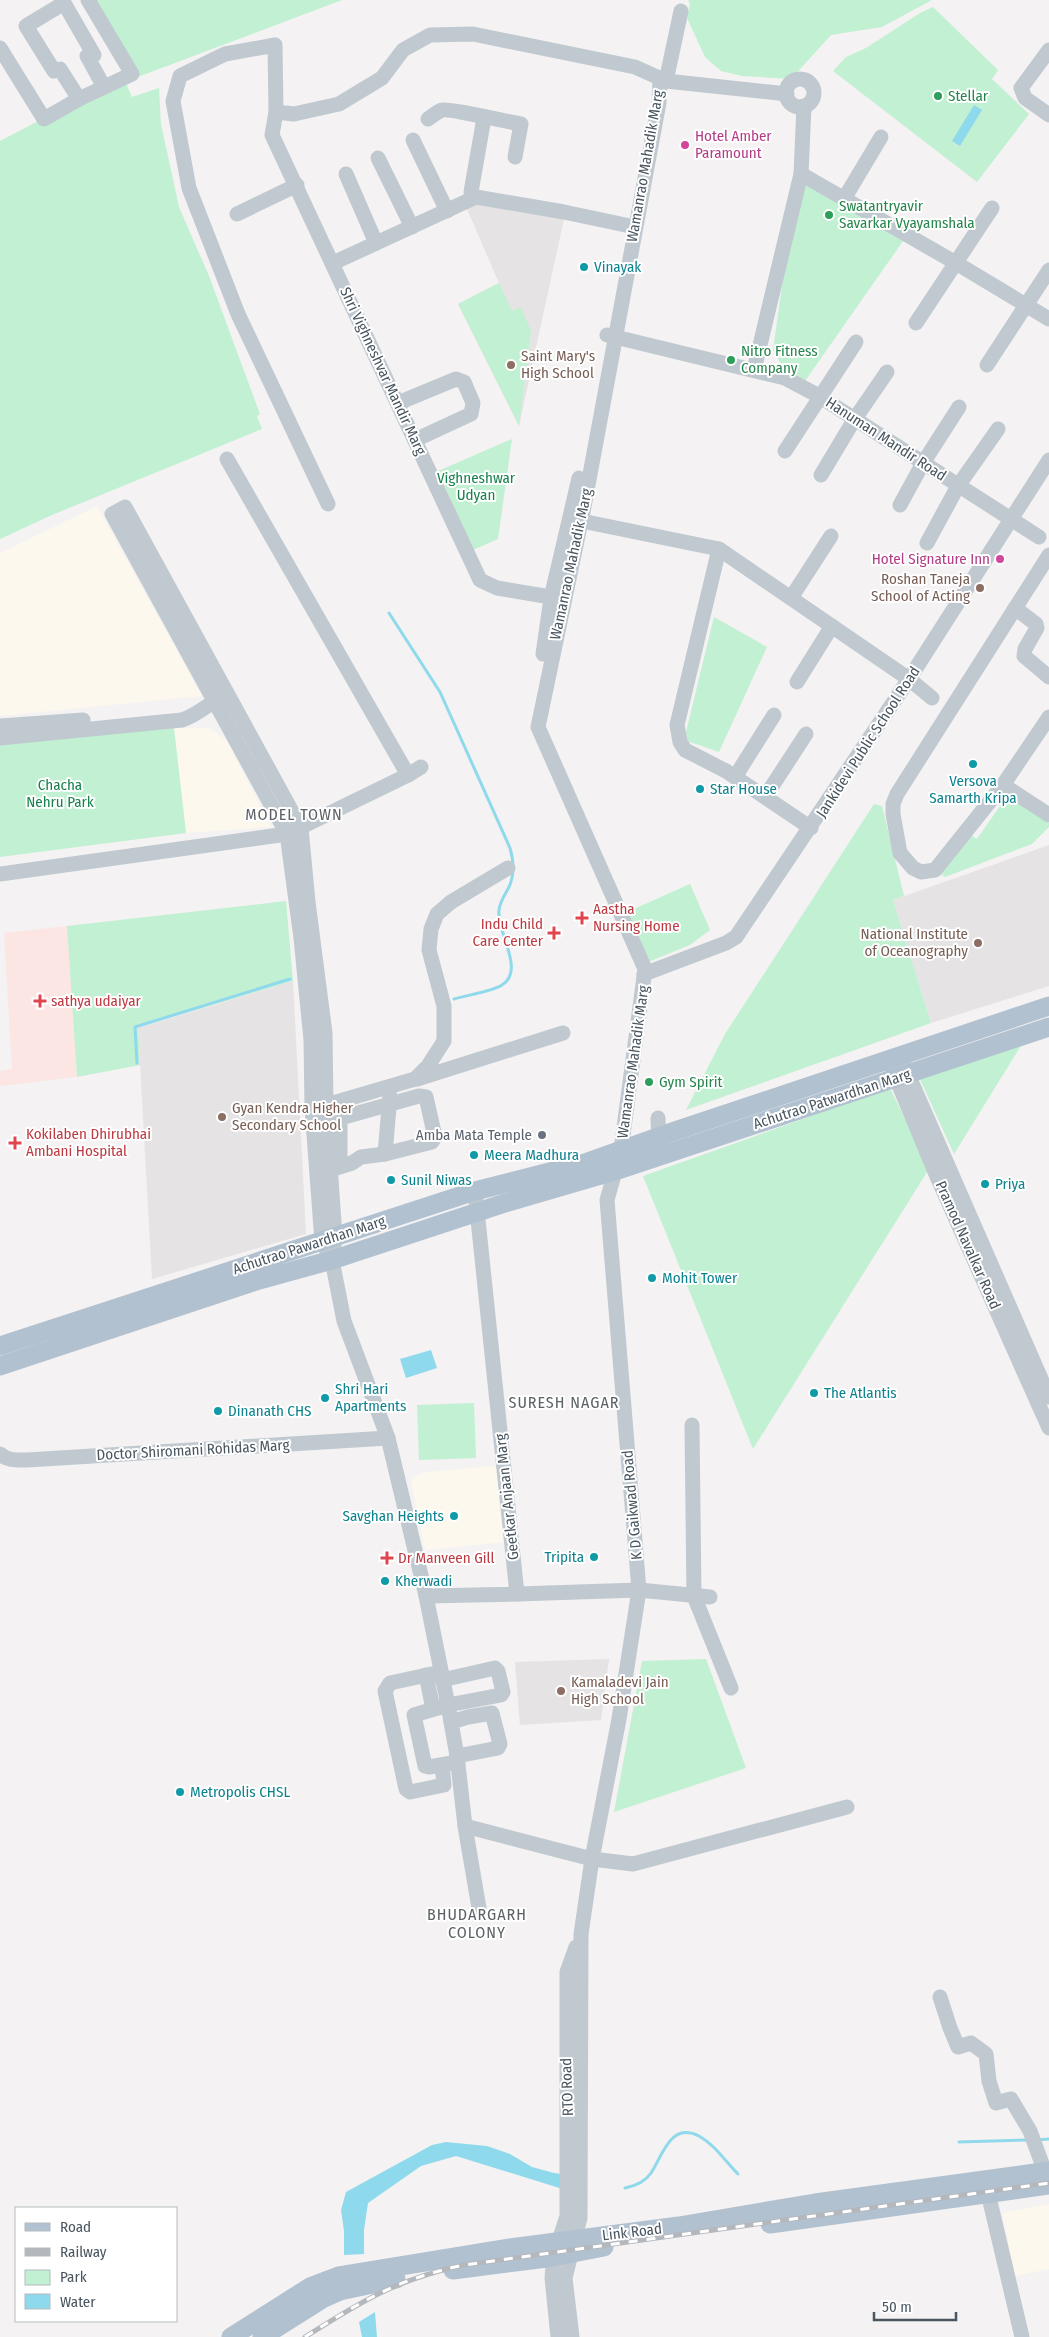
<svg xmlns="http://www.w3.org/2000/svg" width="1049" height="2337" font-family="'Fira Sans Condensed',sans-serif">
<rect width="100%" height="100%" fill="#f4f2f2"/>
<g fill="#fcf8ed">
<polygon points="97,506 202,696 0,716 0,553"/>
<polygon points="174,728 210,728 227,741 271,827 186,833"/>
<polygon points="497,1466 506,1542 425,1550 411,1481 413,1477 426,1472"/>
<polygon points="1049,2204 1049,2269 1015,2276 1002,2213"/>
</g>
<g fill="#e5e3e4">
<polygon points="478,204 564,219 519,426 458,304 499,283 467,209"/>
<polygon points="1049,845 1049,986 931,1023 893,900"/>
<polygon points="293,981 306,1234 152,1279 138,1028"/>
<polygon points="609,1659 601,1720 520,1725 515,1662"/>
</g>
<polygon fill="#fbe6e4" points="67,926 77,1077 0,1086 0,1071 12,1069 4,933"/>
<g fill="#c2f0d3">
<polygon points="90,0 342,0 135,78"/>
<polygon points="688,0 932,0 882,27 831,35 791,79 742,76 721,71 705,57 687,18 690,4"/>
<polygon points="933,7 998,70 992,79 1029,114 977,182 833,71 846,57 866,48 920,13"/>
<polygon points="123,77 132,97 159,88 161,124 179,207 209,276 260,414 257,416 262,429 52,515 0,539 0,141"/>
<polygon points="806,185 903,241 805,381 782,366 773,350 786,257"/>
<polygon points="499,283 512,311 521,307 531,331 519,426 458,304"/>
<polygon points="512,439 498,539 473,550 438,471"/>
<polygon points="714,617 767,647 719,752 684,740"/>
<polygon points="174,728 186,833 0,857 0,744"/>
<polygon points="1007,796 1049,823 1049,827 1032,844 945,877 937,871 965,831 977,839"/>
<polygon points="874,804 882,806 904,896 893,900 931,1023 686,1110 725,1034"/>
<polygon points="690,884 710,930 690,945 648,962 625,913"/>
<polygon points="286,901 293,981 138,1027 140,1065 77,1077 67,926"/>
<polygon points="1022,1044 954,1154 919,1077"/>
<polygon points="890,1088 929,1169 753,1449 643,1176"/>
<polygon points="474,1403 476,1458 419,1460 417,1405"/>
<polygon points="706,1659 746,1768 614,1812 642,1661"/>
</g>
<g fill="#8fd9ec">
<polygon points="974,105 982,110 960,146 952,141"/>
<polygon points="431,1350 437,1368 406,1378 400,1359"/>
<polygon points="446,2142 487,2146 510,2154 532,2167 554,2173 570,2175 569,2191 456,2156 421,2166 368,2203 364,2230 364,2254 344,2255 344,2231 341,2210 346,2192 432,2145"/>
<polygon points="375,2312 377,2337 362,2337 359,2322"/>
</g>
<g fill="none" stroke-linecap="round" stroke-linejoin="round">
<g stroke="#8fd9ec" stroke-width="3">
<path d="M389,613l51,79 70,156c4,14 5,28 -2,41 -4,7 -8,13 -9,21 -3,22 27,60 3,75 -11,7 -35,10 -48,14"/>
<polyline points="137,1063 135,1027 290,979"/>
<polyline points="1037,2140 1049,2139"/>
<polyline points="959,2142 1028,2140"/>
<path d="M625,2188c10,-2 20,-6 26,-15 11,-16 19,-52 48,-37 16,9 26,25 39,38"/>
</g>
<g stroke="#c0c9d0" stroke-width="15">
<polyline points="0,48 44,119 79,99 132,74 88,0"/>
<polyline points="1049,50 1021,88 1025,98 1049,115"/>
<circle cx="800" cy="93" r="14"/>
<polyline points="666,81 681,11"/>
<polyline points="79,99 60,69 54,71 26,26 64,3 94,55 87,56 104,87"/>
<polyline points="276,112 294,114 339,104 382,78 403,50 430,35 473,34 635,67 666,81 787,94"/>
<path d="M428,119c4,-3 9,-7 14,-9 7,-2 66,12 79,14l-6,33"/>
<polyline points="413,140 447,211"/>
<polyline points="378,158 412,227"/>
<polyline points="346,174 376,243"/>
<polyline points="801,174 956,263 1049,319"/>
<polyline points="474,198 471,192 484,118"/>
<polyline points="844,199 881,137"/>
<polyline points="237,214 297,185"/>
<polyline points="333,263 476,197 564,212 635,227"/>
<polyline points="916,323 992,208"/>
<polyline points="607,335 785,378 819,396 1039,537"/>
<polyline points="987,365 1049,270"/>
<polyline points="754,370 801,174 804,106"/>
<polyline points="398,403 456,379 464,382 473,403 471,414 415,440"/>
<polyline points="785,451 856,342"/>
<polyline points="227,459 408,775"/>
<polyline points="821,475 854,420 887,372"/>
<polyline points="328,504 238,314 189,188 173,101 180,76 225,54 275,45 276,112 272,135 480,580 497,588 563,599"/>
<polyline points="900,505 923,463 959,407"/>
<polyline points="572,519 719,549 909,679 932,698"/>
<polyline points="927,543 958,486 998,429"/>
<polyline points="719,549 677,725 680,742 685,750 726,771 811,828"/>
<polyline points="1049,555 897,794 893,804 893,814 900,853 913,868 921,872 935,870 1003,785 1049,717"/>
<polyline points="791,598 831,536"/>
<polyline points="1015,608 1036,624 1037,628 1025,649 1024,656 1049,677"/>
<polyline points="543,654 551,598 579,478"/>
<polyline points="797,682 832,626"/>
<polyline points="0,726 83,720"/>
<path d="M0,738l182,-18c16,-5 26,-16 41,-24"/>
<polyline points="735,777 774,715"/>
<polyline points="1003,785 1049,815"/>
<polyline points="765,797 806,734"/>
<polyline points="0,874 287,834 408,775 421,767"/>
<polyline points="644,974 726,943 736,937 909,679 1049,460"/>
<polyline points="889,1061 938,1179 1049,1428"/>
<polyline points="904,1065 1049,1397"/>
<polyline points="417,1079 563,1033"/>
<polyline points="316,1108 415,1079 428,1066 444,1041 444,1006 429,950 431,929 437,914 451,902 508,868"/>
<polyline points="658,1118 659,1146"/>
<polyline points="385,1154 390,1096"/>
<polyline points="330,1170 352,1163 361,1157 385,1154 432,1142 435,1137 426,1097 419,1096 344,1117 340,1121 340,1167"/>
<polyline points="332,1260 335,1237 326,1106 325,1033 308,902 301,828 125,507 112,514 287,834 301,938 311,1040 312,1108 322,1242 332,1260 344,1321 388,1438 426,1596 448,1705 457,1756 465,1826 592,1859 633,1864 847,1807"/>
<polyline points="692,1425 694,1596 731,1688"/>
<path d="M0,1454c8,7 17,6 27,6l361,-22"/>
<polyline points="517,1594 639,1590 710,1597"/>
<polyline points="426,1596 517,1594 475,1191"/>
<polyline points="441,1672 390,1683 385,1691 406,1789 410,1792 444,1785 442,1765"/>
<polyline points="426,1675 433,1709"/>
<polyline points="442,1680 495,1668 498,1671 503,1692 501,1695 448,1705 414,1715 425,1766 429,1767 458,1762"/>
<polyline points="451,1722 468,1717 492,1713 500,1744 498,1748 457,1756"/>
<polyline points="465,1826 480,1914"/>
<polyline points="940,1997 950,2028 958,2047 971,2043 986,2054 989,2081 996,2103 1011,2099 1030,2131 1045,2172"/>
<polyline points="988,2193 1022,2337"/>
<polyline points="558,2337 552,2278 554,2256 567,2216 567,1972 576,1947"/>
<polyline points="572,2337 565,2278 580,2218 581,1934 592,1859 619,1719 639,1590 607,1200 621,1150 645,969 538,727 583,512 659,103 660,79"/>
</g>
<g stroke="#b2c1d0" stroke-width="19">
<polyline points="0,1346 475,1191 585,1163 675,1131 1049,1006"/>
<polyline points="0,1366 259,1280 332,1260 505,1203 615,1171 1049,1027"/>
<polyline points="770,2224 1049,2185"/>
<polyline points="453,2270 547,2258 604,2247"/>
<polyline points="231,2337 310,2287 339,2276 510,2248 679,2226 815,2203 1049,2171"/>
<polyline points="262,2337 324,2298 340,2291 396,2279"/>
</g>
<g stroke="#b4b7bc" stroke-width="5">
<path id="rail" d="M305,2337c57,-36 92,-58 159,-72l585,-82"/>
</g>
<use href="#rail" stroke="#fff" stroke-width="3" stroke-dasharray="9" stroke-linecap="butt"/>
</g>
<g fill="#2e9e5b" stroke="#fff" stroke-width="2">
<circle cx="938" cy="96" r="5"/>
<circle cx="829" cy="215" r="5"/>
<circle cx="731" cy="360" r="5"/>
<circle cx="649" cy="1082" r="5"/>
</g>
<g fill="#d1479c" stroke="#fff" stroke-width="2">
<circle cx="685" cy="145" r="5"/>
<circle cx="1000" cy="559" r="5"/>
</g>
<g fill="#0f9aa8" stroke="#fff" stroke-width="2">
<circle cx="584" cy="267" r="5"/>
<circle cx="973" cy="764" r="5"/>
<circle cx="700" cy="789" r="5"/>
<circle cx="474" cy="1155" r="5"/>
<circle cx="391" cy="1180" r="5"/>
<circle cx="985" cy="1184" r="5"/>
<circle cx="652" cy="1278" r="5"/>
<circle cx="814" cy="1393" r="5"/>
<circle cx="325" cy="1398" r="5"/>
<circle cx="218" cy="1411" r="5"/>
<circle cx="454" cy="1516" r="5"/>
<circle cx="594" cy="1557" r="5"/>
<circle cx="385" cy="1581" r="5"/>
<circle cx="180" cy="1792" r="5"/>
</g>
<g fill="#8d6e63" stroke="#fff" stroke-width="2">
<circle cx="511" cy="365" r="5"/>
<circle cx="980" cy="588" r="5"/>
<circle cx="978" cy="943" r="5"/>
<circle cx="222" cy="1117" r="5"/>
<circle cx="561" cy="1691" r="5"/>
</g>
<g fill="#e0444e" stroke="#fff" stroke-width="2">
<path d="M579.5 910.5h5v5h5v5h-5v5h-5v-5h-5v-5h5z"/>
<path d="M551.5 925.5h5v5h5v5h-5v5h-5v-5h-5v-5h5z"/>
<path d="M37.5 993.5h5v5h5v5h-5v5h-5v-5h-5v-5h5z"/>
<path d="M12.5 1135.5h5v5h5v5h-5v5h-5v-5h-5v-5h5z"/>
<path d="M384.5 1550.5h5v5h5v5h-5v5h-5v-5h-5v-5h5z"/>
</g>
<circle fill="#6b7280" stroke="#fff" stroke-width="2" cx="542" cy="1135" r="5"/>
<g text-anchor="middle" stroke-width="4" stroke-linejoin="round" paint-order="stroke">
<g font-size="15" fill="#27864d" stroke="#fff" text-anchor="start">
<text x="948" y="101">Stellar</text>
<text x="839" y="211">Swatantryavir<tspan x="839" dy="17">Savarkar Vyayamshala</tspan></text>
<text x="741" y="356">Nitro Fitness<tspan x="741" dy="17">Company</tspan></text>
<text x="659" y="1087">Gym Spirit</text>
</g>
<g font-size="15" fill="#b23c85" stroke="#fff" text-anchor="start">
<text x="695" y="141">Hotel Amber<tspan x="695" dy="17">Paramount</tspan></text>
<text x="990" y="564" text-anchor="end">Hotel Signature Inn</text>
</g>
<g font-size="15" fill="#49555f" stroke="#fff">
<text transform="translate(645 166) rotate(-80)" y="5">Wamanrao Mahadik Marg</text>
<text transform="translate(383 371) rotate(65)" y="5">Shri Vighneshvar Mandir Marg</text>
<text transform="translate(886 439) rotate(33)" y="5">Hanuman Mandir Road</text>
<text transform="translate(571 564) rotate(-78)" y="5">Wamanrao Mahadik Marg</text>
<text transform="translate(868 742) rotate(-57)" y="5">Jankidevi Public School Road</text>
<text transform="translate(633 1062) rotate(-82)" y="5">Wamanrao Mahadik Marg</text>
<text transform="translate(832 1099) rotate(-18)" y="5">Achutrao Patwardhan Marg</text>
<text transform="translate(309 1245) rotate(-18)" y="5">Achutrao Pawardhan Marg</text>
<text transform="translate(968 1245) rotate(66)" y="5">Pramod Navalkar Road</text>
<text transform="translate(193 1450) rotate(-3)" y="5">Doctor Shiromani Rohidas Marg</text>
<text transform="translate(507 1497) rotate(-96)" y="5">Geetkar Anjaan Marg</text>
<text transform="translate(632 1505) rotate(-95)" y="5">K D Gaikwad Road</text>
<text transform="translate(567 2087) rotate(-92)" y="5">RTO Road</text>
<text transform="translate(632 2232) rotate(-7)" y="5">Link Road</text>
</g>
<g font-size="15" fill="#0d838f" stroke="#fff" text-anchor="start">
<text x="594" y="272">Vinayak</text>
<text x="973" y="786" text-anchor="middle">Versova<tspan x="973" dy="17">Samarth Kripa</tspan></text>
<text x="710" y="794">Star House</text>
<text x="484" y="1160">Meera Madhura</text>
<text x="401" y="1185">Sunil Niwas</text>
<text x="995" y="1189">Priya</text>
<text x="662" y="1283">Mohit Tower</text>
<text x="335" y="1394">Shri Hari<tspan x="335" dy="17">Apartments</tspan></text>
<text x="824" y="1398">The Atlantis</text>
<text x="228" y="1416">Dinanath CHS</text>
<text x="444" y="1521" text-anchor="end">Savghan Heights</text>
<text x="584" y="1562" text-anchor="end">Tripita</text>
<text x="395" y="1586">Kherwadi</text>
<text x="190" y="1797">Metropolis CHSL</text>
</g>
<g font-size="15" fill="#785e54" stroke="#fff" text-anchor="start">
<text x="521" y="361">Saint Mary's<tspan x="521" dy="17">High School</tspan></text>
<text x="970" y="584" text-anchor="end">Roshan Taneja<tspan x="970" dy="17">School of Acting</tspan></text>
<text x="968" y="939" text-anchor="end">National Institute<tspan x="968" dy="17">of Oceanography</tspan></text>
<text x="232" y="1113">Gyan Kendra Higher<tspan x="232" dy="17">Secondary School</tspan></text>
<text x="571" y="1687">Kamaladevi Jain<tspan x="571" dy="17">High School</tspan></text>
</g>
<g font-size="15" fill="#18824d" stroke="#fff">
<text x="476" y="483">Vighneshwar<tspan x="476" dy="17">Udyan</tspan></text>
<text x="60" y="790">Chacha<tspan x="60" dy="17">Nehru Park</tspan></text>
</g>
<g font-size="15" fill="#be3a42" stroke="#fff" text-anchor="start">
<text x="593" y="914">Aastha<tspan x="593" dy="17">Nursing Home</tspan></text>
<text x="543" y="929" text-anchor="end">Indu Child<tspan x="543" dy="17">Care Center</tspan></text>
<text x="51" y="1006">sathya udaiyar</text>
<text x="26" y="1139">Kokilaben Dhirubhai<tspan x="26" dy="17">Ambani Hospital</tspan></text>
<text x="398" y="1563">Dr Manveen Gill</text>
</g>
<g font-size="15" fill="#5b616d" stroke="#fff" text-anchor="end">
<text x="532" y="1140">Amba Mata Temple</text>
</g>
<g font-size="16" letter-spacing="1" fill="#5e6267" stroke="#fff">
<text x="294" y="820">MODEL TOWN</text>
<text x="564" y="1408">SURESH NAGAR</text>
<text x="477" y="1920">BHUDARGARH<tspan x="477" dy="18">COLONY</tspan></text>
</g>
</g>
<rect x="15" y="2207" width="162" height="115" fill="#ffffff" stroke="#b6bbbf"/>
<rect x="25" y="2223" width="25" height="8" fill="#b2c1d0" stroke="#b6bbbf"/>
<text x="60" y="2232" font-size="15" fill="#49555f">Road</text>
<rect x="25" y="2248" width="25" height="8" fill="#b4b7bc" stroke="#b6bbbf"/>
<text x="60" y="2257" font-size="15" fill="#49555f">Railway</text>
<rect x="25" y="2270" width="25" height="15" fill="#c2f0d3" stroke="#b6bbbf"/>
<text x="60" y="2282" font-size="15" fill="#49555f">Park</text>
<rect x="25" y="2294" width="25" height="15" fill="#8fd9ec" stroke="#b6bbbf"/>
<text x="60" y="2307" font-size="15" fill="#49555f">Water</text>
<path d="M874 2312v8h82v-8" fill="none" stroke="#49555f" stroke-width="2.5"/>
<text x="882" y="2312" font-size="15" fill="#49555f" stroke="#ffffff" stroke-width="4" paint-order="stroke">50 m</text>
</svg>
